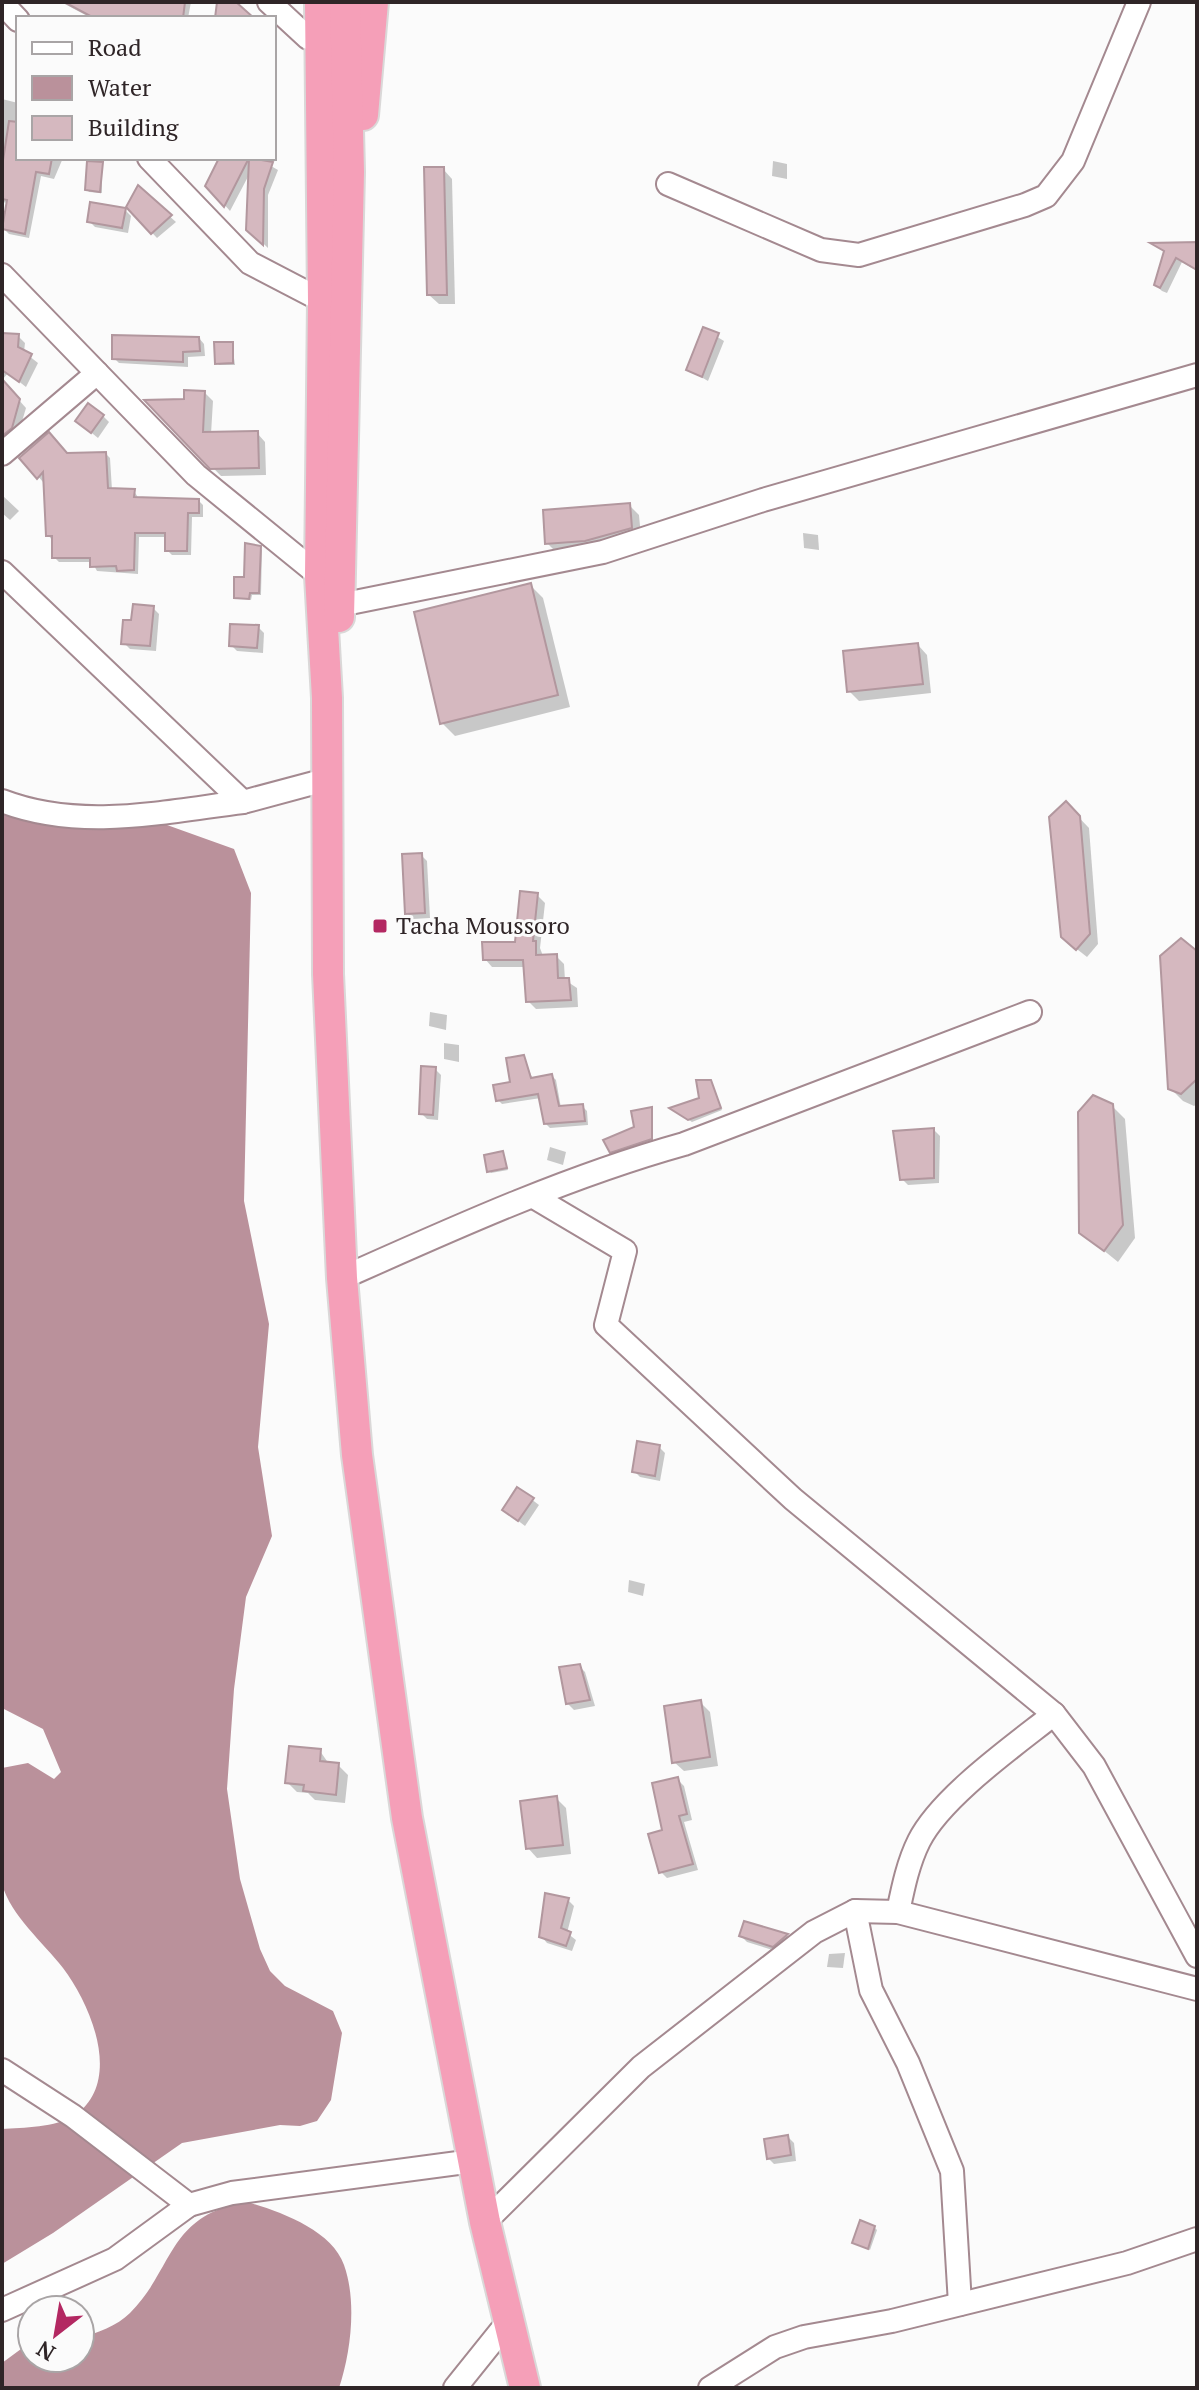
<svg xmlns="http://www.w3.org/2000/svg" width="1199" height="2390" font-family="'PT Serif',serif">
<rect width="100%" height="100%" fill="#fbfbfb"/>
<g fill="#ba919b">
<path d="M2,807l91,14 74,4 67,24 17,44 -7,308 25,123 -11,123 14,89 -26,61 -12,92 -7,100 13,90 20,70 10,22 15,15 48,25 9,22 -11,67 -14,21 -17,5 -20,-1 -98,18 -129,90 -51,31v-135c21,-1 54,-2 72,-13 50,-34 17,-111 -11,-148 -20,-26 -52,-52 -61,-84 -2,-22 0,-90 0,-116l26,-5 26,16 7,-7 -18,-43 -41,-21z"/>
<path d="M247,2202c32,9 85,28 97,63 13,36 7,87 -5,123h-337v-25l19,-14 11,-2v11h48v-20c17,-5 37,-12 50,-25 45,-45 37,-98 117,-111z"/>
</g>
<g fill="#0003">
<polygon points="61,2 191,2 188,18 91,18"/>
<polygon points="2,99 18,103 18,158 63,158 54,179 41,176 29,238 9,234 4,229 8,203 2,202"/>
<polygon points="220,158 257,158 278,170 268,195 268,248 248,229 251,171 230,211 208,186"/>
<polygon points="773,161 787,164 787,179 772,176"/>
<polygon points="102,164 102,193 89,192 87,189"/>
<polygon points="443,169 452,179 455,304 439,304 429,295"/>
<polygon points="138,188 176,222 157,238 128,207"/>
<polygon points="125,210 131,216 128,233 95,227 89,221"/>
<polygon points="1197,244 1197,271 1182,262 1167,293 1162,291 1156,285 1165,252 1154,245"/>
<polygon points="704,329 724,341 708,381 689,370"/>
<polygon points="18,336 25,343 24,352 38,363 26,387 8,373 2,380 2,338"/>
<polygon points="199,338 204,344 205,356 188,357 188,367 119,363 114,358"/>
<polygon points="232,344 235,365 219,365 217,363"/>
<polygon points="2,381 26,408 18,435 2,448"/>
<polygon points="205,393 213,401 211,434 257,433 265,442 266,475 221,476 149,402 186,401"/>
<polygon points="103,416 109,422 98,438 77,421"/>
<polygon points="106,454 110,458 112,490 134,491 139,499 198,500 203,505 203,517 192,517 191,555 172,555 167,550 167,537 139,537 138,574 97,571 92,562 59,562 54,557 52,540 48,535 46,479 43,482 22,458"/>
<polygon points="2,495 19,511 10,520 2,513"/>
<polygon points="629,505 639,515 641,537 557,553 547,543"/>
<polygon points="803,533 818,535 819,550 804,548"/>
<polygon points="247,545 256,545 262,550 261,595 252,595 251,600 236,597 246,579"/>
<polygon points="530,585 543,598 570,707 455,736 442,723"/>
<polygon points="153,608 159,614 156,651 130,649 124,643 133,623"/>
<polygon points="258,627 264,633 263,653 237,651 231,645"/>
<polygon points="918,645 927,655 931,693 859,701 849,691"/>
<polygon points="1066,804 1089,828 1098,944 1087,957 1073,946"/>
<polygon points="421,855 427,861 430,918 413,919 407,913"/>
<polygon points="537,895 545,903 540,948 543,956 556,956 564,964 565,980 577,988 578,1007 536,1009 528,1001 526,967 492,967 485,959 517,944"/>
<polygon points="1197,954 1197,1104 1194,1106 1183,1101 1170,1088"/>
<polygon points="430,1012 447,1015 446,1030 429,1026"/>
<polygon points="444,1043 459,1045 459,1062 444,1059"/>
<polygon points="524,1057 533,1080 552,1076 556,1080 561,1108 582,1106 587,1111 588,1125 550,1128 545,1123 541,1098 502,1104 498,1100 513,1084"/>
<polygon points="435,1069 441,1075 438,1120 427,1119 421,1113"/>
<polygon points="710,1082 722,1110 692,1122 672,1109 701,1099"/>
<polygon points="1112,1106 1125,1119 1135,1238 1118,1262 1081,1232"/>
<polygon points="651,1109 653,1141 614,1154 611,1151"/>
<polygon points="934,1130 940,1136 939,1183 908,1185 902,1179"/>
<polygon points="550,1147 566,1152 563,1165 547,1160"/>
<polygon points="502,1153 508,1170 491,1173 489,1171"/>
<polygon points="659,1447 665,1453 660,1481 640,1477 634,1471"/>
<polygon points="518,1489 539,1505 525,1526 504,1510"/>
<polygon points="629,1580 645,1584 643,1596 628,1592"/>
<polygon points="579,1666 585,1672 595,1706 574,1710 568,1704"/>
<polygon points="701,1703 710,1712 718,1766 684,1771 674,1762"/>
<polygon points="320,1751 329,1764 338,1765 348,1775 345,1803 315,1800 308,1793 297,1792 287,1782"/>
<polygon points="678,1780 684,1786 692,1820 684,1822 698,1870 667,1878 661,1872 665,1831"/>
<polygon points="556,1798 566,1808 571,1854 537,1858 528,1848"/>
<polygon points="568,1900 574,1906 567,1933 576,1940 572,1951 547,1943 541,1936"/>
<polygon points="745,1923 787,1936 792,1941 779,1952 747,1942 741,1936"/>
<polygon points="845,1953 843,1968 827,1967 829,1954"/>
<polygon points="788,2137 794,2143 796,2161 774,2164 768,2158"/>
<polygon points="874,2227 877,2230 870,2250 854,2243"/>
</g>
<g fill="#d5b8bf" stroke="#b2979e" stroke-width="2">
<polygon points="64,2 185,2 183,18 94,18"/>
<polygon points="217,2 236,2 254,18 215,18"/>
<polygon points="9,121 18,122 18,158 52,158 49,174 36,172 25,234 2,229 7,200 2,199 2,167"/>
<polygon points="219,158 249,158 224,207 205,186"/>
<polygon points="249,158 273,162 264,189 263,245 246,230"/>
<polygon points="87,161 103,162 100,192 85,190"/>
<polygon points="424,167 444,167 447,295 427,295"/>
<polygon points="138,185 172,215 151,234 126,207"/>
<polygon points="90,202 126,208 122,228 87,222"/>
<polygon points="1197,242 1197,270 1176,258 1160,288 1154,285 1164,251 1150,243"/>
<polygon points="703,327 719,333 702,377 686,370"/>
<polygon points="2,333 19,334 18,347 32,354 19,382 2,370"/>
<polygon points="112,335 199,337 200,351 183,352 183,362 112,359"/>
<polygon points="214,342 233,342 233,363 215,364"/>
<polygon points="2,379 20,399 12,428 2,436"/>
<polygon points="184,390 205,391 203,432 258,431 259,468 210,469 144,400 184,399"/>
<polygon points="88,403 104,415 91,433 75,421"/>
<polygon points="49,432 67,453 106,452 108,488 135,489 134,497 199,499 199,513 188,513 187,551 165,551 165,533 135,533 134,570 117,571 116,566 90,567 90,558 52,558 52,536 46,536 43,472 37,479 19,458"/>
<polygon points="630,503 632,528 585,541 545,544 543,510"/>
<polygon points="245,543 261,546 259,593 250,593 249,599 234,598 234,577 244,577"/>
<polygon points="531,583 558,695 440,724 414,612"/>
<polygon points="133,604 154,606 150,646 121,644 123,620 131,620"/>
<polygon points="230,624 259,625 257,648 229,646"/>
<polygon points="918,643 923,684 847,692 843,651"/>
<polygon points="1066,801 1080,816 1090,934 1076,950 1061,937 1049,817"/>
<polygon points="422,853 425,913 405,914 402,854"/>
<polygon points="520,891 538,893 533,941 536,941 536,955 557,954 558,978 569,978 571,1000 526,1002 523,960 483,960 482,942 515,942"/>
<polygon points="1181,938 1197,951 1197,1079 1181,1094 1168,1089 1160,956"/>
<polygon points="524,1055 531,1078 552,1074 559,1106 583,1104 585,1121 544,1124 538,1094 496,1101 493,1085 510,1082 506,1058"/>
<polygon points="421,1066 436,1067 433,1115 419,1114"/>
<polygon points="696,1080 711,1080 721,1108 688,1120 669,1108 699,1098"/>
<polygon points="1093,1095 1113,1104 1123,1225 1104,1251 1079,1233 1078,1112"/>
<polygon points="652,1107 652,1139 610,1153 603,1140 634,1127 631,1111"/>
<polygon points="934,1128 934,1178 900,1180 893,1131"/>
<polygon points="503,1151 507,1168 487,1172 484,1155"/>
<polygon points="637,1441 660,1445 655,1476 632,1472"/>
<polygon points="517,1487 534,1498 518,1521 502,1510"/>
<polygon points="580,1664 590,1700 566,1704 559,1667"/>
<polygon points="701,1700 710,1757 672,1763 664,1706"/>
<polygon points="289,1746 321,1749 320,1761 339,1763 336,1795 303,1791 304,1785 285,1783"/>
<polygon points="678,1777 687,1814 679,1816 693,1864 659,1873 648,1834 662,1830 652,1783"/>
<polygon points="557,1796 563,1845 526,1849 520,1801"/>
<polygon points="545,1893 569,1898 561,1928 571,1932 566,1946 539,1937"/>
<polygon points="744,1921 788,1934 773,1947 739,1936"/>
<polygon points="788,2135 791,2155 767,2159 764,2139"/>
<polygon points="860,2220 875,2226 868,2249 852,2243"/>
</g>
<g fill="none" stroke-linecap="round" stroke-linejoin="round">
<g stroke="#a48990" stroke-width="26">
<g id="minor">
<polyline points="269,2 308,38"/>
<polyline points="2,3 18,20"/>
<polyline points="149,158 250,263 323,301"/>
<polyline points="668,184 821,250 859,255 1025,205 1046,196 1073,161 1139,2"/>
<polyline points="2,275 196,475 320,576"/>
<polyline points="2,454 97,373"/>
<polyline points="2,572 243,802 325,780"/>
<polyline points="340,605 603,552 763,500 1197,375"/>
<path d="M2,801c78,30 161,11 241,1"/>
<polyline points="534,1197 625,1251 606,1325 793,1499 1054,1714 1094,1766 1197,1956"/>
<path d="M342,1278c112,-50 224,-101 342,-134l346,-132"/>
<polyline points="855,1911 871,1990 908,2063 952,2171 960,2304"/>
<path d="M898,1912c5,-24 10,-49 21,-71 22,-44 96,-96 135,-127"/>
<polyline points="2,2070 73,2116 189,2205"/>
<polyline points="485,2222 641,2067 814,1932 855,1911 898,1912 1197,1989"/>
<polyline points="2,2310 115,2259 189,2205 232,2193 473,2161"/>
<polyline points="455,2388 508,2322"/>
<polyline points="710,2388 775,2347 804,2337 892,2321 1127,2263 1197,2239"/>
</g>
</g>
<g stroke="#dad8d8" stroke-width="34">
<g id="highway">
<polyline points="320,2 323,301 320,576 327,698 328,974 342,1278 357,1455 407,1818 485,2222 525,2388"/>
<polyline points="363,115 373,2"/>
<polyline points="339,617 349,172 345,2"/>
</g>
</g>
<use href="#minor" stroke="#fff" stroke-width="22"/>
<use href="#highway" stroke="#f59fb8" stroke-width="30"/>
</g>
<rect fill="#b32862" stroke="#fbfbfb" stroke-width="3" x="372" y="918" width="16" height="16" rx="4"/>
<g text-anchor="middle" stroke-width="6" stroke-linejoin="round" paint-order="stroke">
<g font-size="24" fill="#2f2527" stroke="#fbfbfb" text-anchor="start">
<text x="396" y="934">Tacha Moussoro</text>
</g>
</g>
<rect width="1199" height="2390" fill="none" stroke="#2f2527" stroke-width="8"/>
<rect x="16" y="16" width="260" height="144" fill="#fbfbfb" stroke="#a9a5a6" stroke-width="2"/>
<rect x="32" y="42" width="40" height="12" fill="#ffffff" stroke="#a9a5a6" stroke-width="2"/>
<text x="88" y="56" font-size="24" fill="#2f2527">Road</text>
<rect x="32" y="76" width="40" height="24" fill="#ba919b" stroke="#a9a5a6" stroke-width="2"/>
<text x="88" y="96" font-size="24" fill="#2f2527">Water</text>
<rect x="32" y="116" width="40" height="24" fill="#d5b8bf" stroke="#a9a5a6" stroke-width="2"/>
<text x="88" y="136" font-size="24" fill="#2f2527">Building</text>
<g transform="translate(56 2334) rotate(211)"><circle r="38" fill="#fbfbfb" stroke="#a9a5a6" stroke-width="2"/>
<path d="M0-6L14 30L0 20L-14 30Z" fill="#b32862"/>
<text y="-12" font-size="22" font-weight="bold" text-anchor="middle" fill="#2f2527">N</text>
</g>
</svg>
